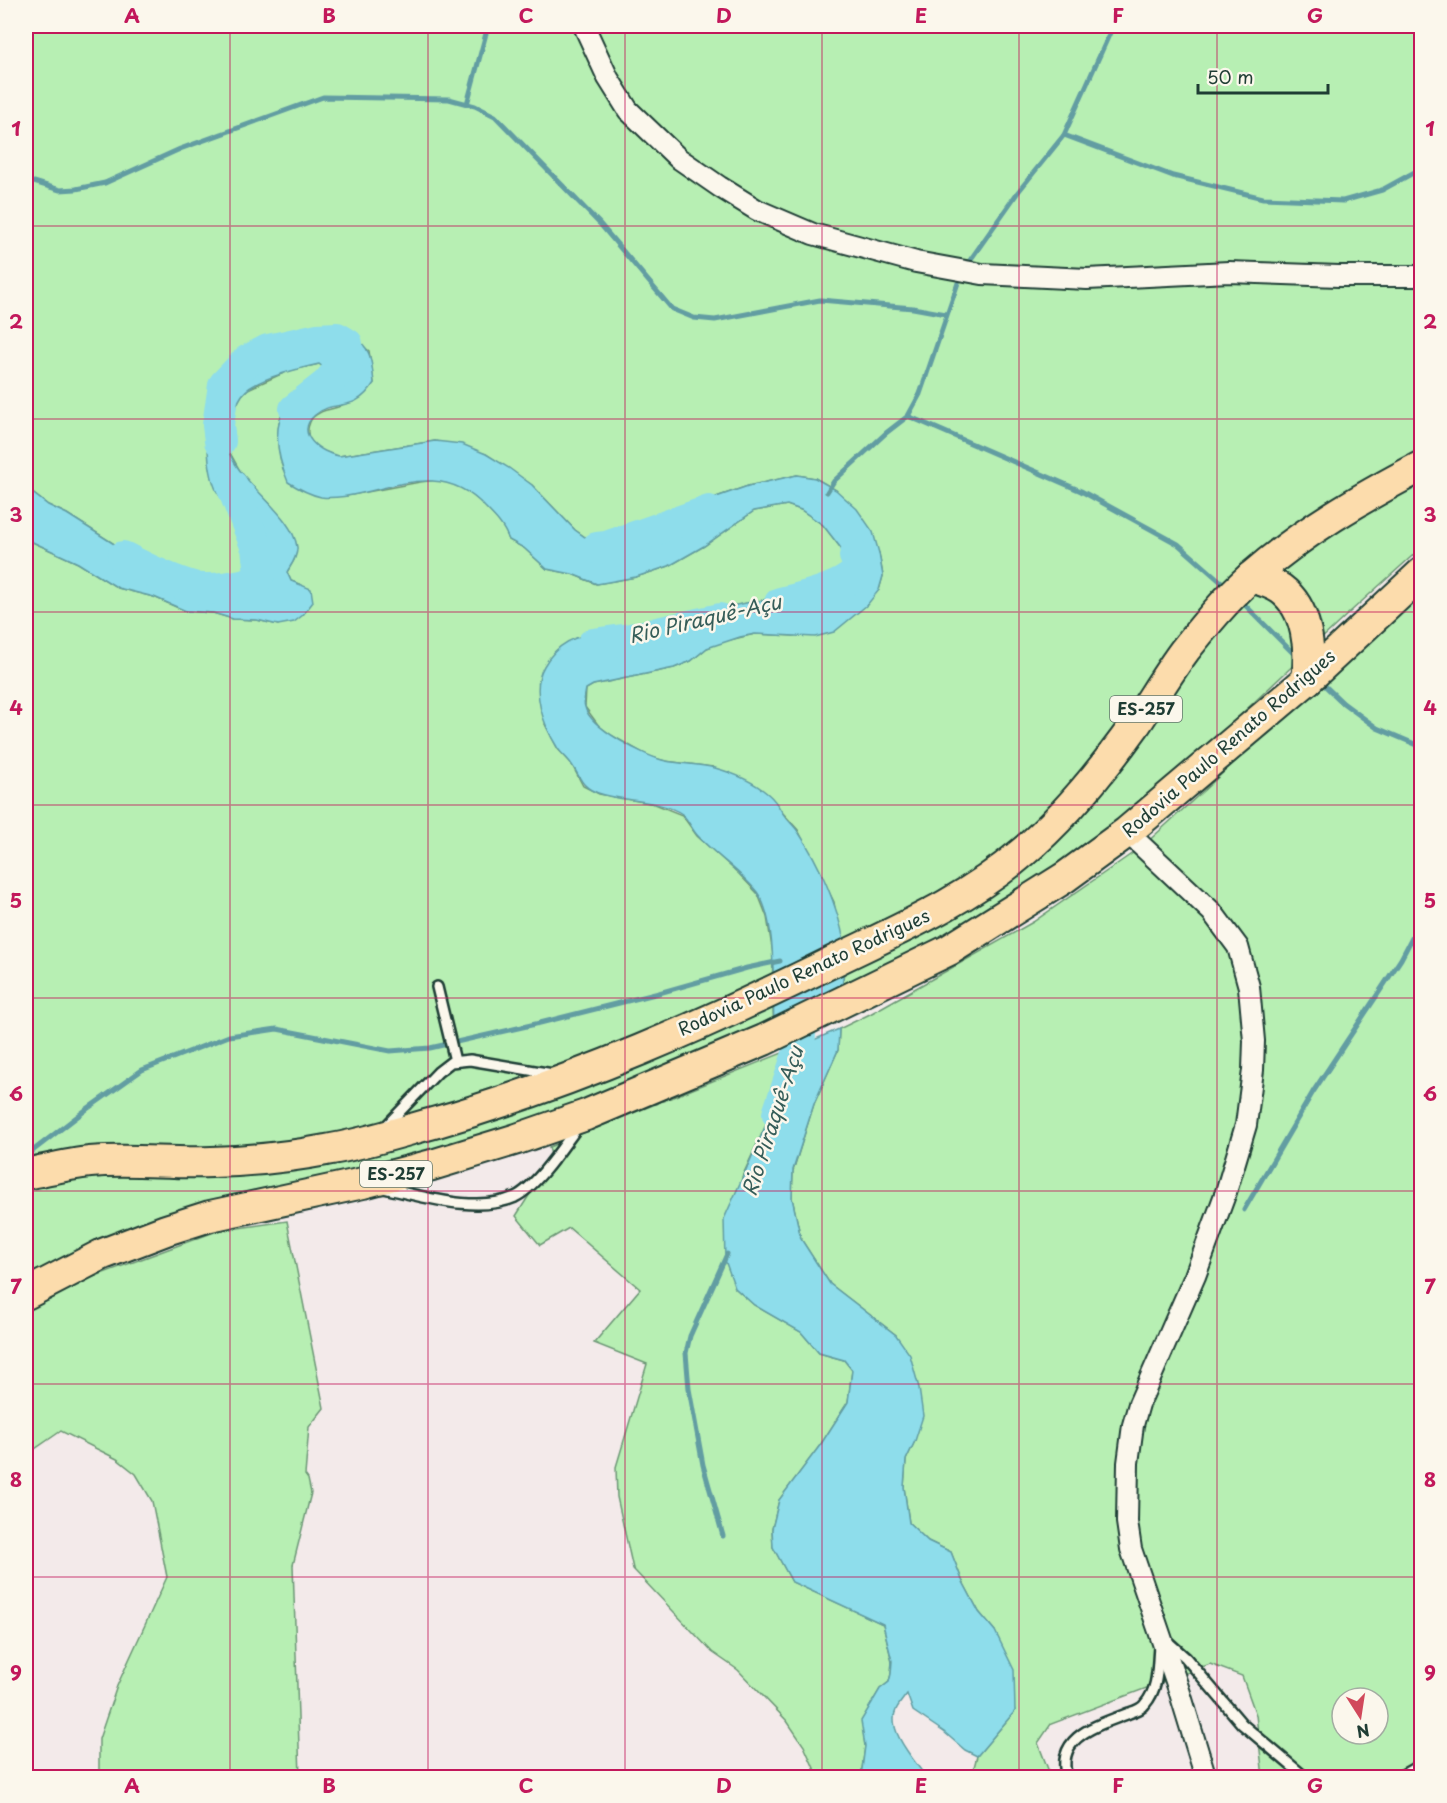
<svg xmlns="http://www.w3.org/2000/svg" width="1447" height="1803" font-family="'Playpen Sans',sans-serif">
<rect width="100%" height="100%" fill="#f3eaea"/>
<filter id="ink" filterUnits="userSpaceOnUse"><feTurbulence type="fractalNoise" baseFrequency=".0167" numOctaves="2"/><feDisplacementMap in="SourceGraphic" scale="12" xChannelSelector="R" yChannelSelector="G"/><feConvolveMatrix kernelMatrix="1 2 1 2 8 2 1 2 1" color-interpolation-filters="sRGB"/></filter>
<g filter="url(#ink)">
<g fill="#b7efb3" stroke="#6b9674" stroke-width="1.5" fill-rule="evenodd">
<path d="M26,26h1395v522l-71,64 -184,173 -126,97 -199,114 3,-25 -10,-69 -36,-72 -16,-18 -69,-45 -48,-6 -17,-5 -37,-21 -12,-9 -14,-19 1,-18 7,-4 81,-17 17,-7 16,-13 14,-6 34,-8 39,2 85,-46 4,-14 -4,-23 -43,-63 -21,-12 -18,-3 -49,11 -49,17 -31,22 -22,8 -46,9 -15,-5 -10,-7 -43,-45 -46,-31 -51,-13 -96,15c-17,-3 -38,-14 -29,-34 2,-4 2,-4 6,-7 7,-6 14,-5 22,-8 12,-5 25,-17 36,-24l-5,-32 -15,-12c-43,7 -88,14 -121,46 -8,8 -14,21 -21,30l55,132 1,7 -23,28 -8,6 -17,6 -54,-17 -99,-63 -19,-9 -22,-17z"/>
<path d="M319,364l15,11 -1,6 -42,17c-1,9 -8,13 -11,21 -4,16 -1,34 3,50l63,27 74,-14 17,-2 22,5 20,15 16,17 10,11 4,12 15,8 23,21 25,5 24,10 40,-7 33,-11 35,-20 50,-35 33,-6 14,5 22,15 17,22 8,13c-3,11 -5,21 -15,28 -15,9 -46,8 -64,11 -18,4 -37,6 -54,12 -24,7 -43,28 -68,29 -8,0 -16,-3 -23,-5l-79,89 13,25 13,14 12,23 16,8 56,10 27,11 15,21 42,38 19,20 9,23 6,37 -1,40 2,32 -260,105 -488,147v-739l52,24 40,25 36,9 31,14 28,2 20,6 24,1 21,5 21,-41 -8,-3 -4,-9 7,-12 -24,-56 -26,-26 -15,-27 -3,-18 3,-15 13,-23 6,-6 40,-18z"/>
<path d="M1421,595v1182h-158l-7,-62 -14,-39 -32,-12 -159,60 -13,19 13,34h-76l-1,-10 3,-11 38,-45 -20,-80 -16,-19 -17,-32 -11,-28 -23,-11 -19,-18 -5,-36 2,-27 9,-19 -19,-106 -66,-51 -29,-45 -9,-41 1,-27 21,-67 24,-54 1,-21 31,-15 163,-92 110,-76 190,-174zM1342,1698h36v36h-36z"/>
<polygon points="802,1045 793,1072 770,1116 742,1177 735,1288 754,1305 801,1332 819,1353 844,1360 852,1370 848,1402 821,1444 779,1500 772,1529 773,1547 792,1582 883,1624 892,1662 891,1674 889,1682 880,1689 862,1721 865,1746 861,1777 818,1777 804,1746 787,1721 738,1670 712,1652 633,1569 617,1497 616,1467 647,1364 594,1343 640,1289 569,1228 540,1245 516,1216 552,1159 549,1147"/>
<polygon points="287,1221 324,1408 309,1427 305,1475 308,1479 311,1493 293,1565 300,1777 99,1777 99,1739 117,1686 167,1577 152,1501 136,1474 117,1459 61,1431 26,1455 26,1311 82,1281 217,1231"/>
</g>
<g fill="#8eddeb" stroke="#629da2" stroke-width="1.5">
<path d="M354,339c18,6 18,27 20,44 -20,32 -40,15 -59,32 -22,19 6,38 24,41l96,-15 27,3 24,10 23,14 23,17 43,45 10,7 15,5 46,-9 22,-8 31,-22 49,-17 49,-11 18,3 21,12 21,19 16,23 6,21 4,23 -4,14 -12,15 -33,27 -19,5 -60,-3 -15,3 -33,11 -16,13 -17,7 -81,17 -7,4c-1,5 -3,12 -1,18 5,21 61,50 81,54 16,3 33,3 49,7 18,5 39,14 53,26 6,5 10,11 14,18 4,7 12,13 17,21 20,30 39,73 45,109 2,18 -1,36 -3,54l-67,30c-2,-36 4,-105 -17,-134 -17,-21 -41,-36 -59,-56 -6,-6 -10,-17 -16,-22 -22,-15 -60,-12 -84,-21 -17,-6 -17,-15 -26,-28 -4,-7 -11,-11 -15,-18 -13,-21 -27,-57 -13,-81 17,-30 45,-36 77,-31 13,2 23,6 36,3 20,-4 37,-20 57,-27 20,-7 42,-10 62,-13 16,-2 45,-2 58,-11 9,-6 11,-17 14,-27l-8,-13 -17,-22 -22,-15 -14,-5 -33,6 -50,35 -35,20 -33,11 -39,7 -25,-10 -25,-5 -23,-21 -15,-8c-5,-14 -14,-23 -24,-33 -37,-40 -77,-25 -123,-14 -13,3 -28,6 -41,4 -13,-3 -22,-8 -33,-15 -8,-19 -14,-43 -8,-63 3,-8 10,-12 11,-21l7,-5 35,-12 1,-6 -15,-11c-18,4 -65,15 -76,30 -4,5 -6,11 -9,16 -36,55 57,92 63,137 1,9 -6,18 -10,25l4,9 20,8 2,13 -10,13 -9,7 -16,3 -21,-5 -24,-1 -20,-6 -27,-2 -32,-14 -36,-9 -40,-25 -52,-24v-51l22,17 19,9 99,63 54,17 17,-6 8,-6 23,-28c-3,-21 -35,-40 -49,-59 -7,-10 -10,-31 -11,-44 -1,-5 -3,-12 -3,-18 3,-30 46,-68 73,-77 24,-9 51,-12 76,-17z"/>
<path d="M839,1029l-1,21 -24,54 -21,66 -1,28 9,41 29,45 66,51 14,20 9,33 4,28 -8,25 -9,19 -2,27 5,36 19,18 23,11 11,28 17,32 16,19 19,39 1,41 -38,45 -12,-6 -21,-18 -31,-21 -6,-17c-4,5 -9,11 -11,16 -10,20 19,51 30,67h-65l4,-31 -4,-25 19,-32 9,-7 2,-8 1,-13 -9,-37 -91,-42 -19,-35 -1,-18 7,-29 42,-56 27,-42 4,-32 -8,-10 -25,-7 -18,-21 -47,-27 -19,-17 -10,-28 -1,-41 46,-103 23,-44 9,-27z"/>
</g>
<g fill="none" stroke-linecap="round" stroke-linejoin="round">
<g stroke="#629da2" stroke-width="5">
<polyline points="467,104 488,26"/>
<polyline points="1064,135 1173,176 1263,198 1343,201 1382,190 1422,168"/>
<polyline points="34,182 60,190 76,189 105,183 180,149 323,97 449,99 475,106 495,116 600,224 672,309 694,318 715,320 820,300 913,308 946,314"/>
<polyline points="966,266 1018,192 1064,135 1113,26"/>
<polyline points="908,416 1081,491 1178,544 1227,587"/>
<polyline points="827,492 834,481 886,433 908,416 920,394 961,274"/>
<polyline points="1240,600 1297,657"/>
<polyline points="1320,681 1343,703 1377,728 1422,747"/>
<polyline points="26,1156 87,1109 142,1070 229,1036 277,1029 390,1051 430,1048 540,1023 659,993 747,968 780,961"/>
<polyline points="1244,1210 1313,1092 1401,959 1422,919"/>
<polyline points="723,1536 703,1465 689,1389 686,1353 690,1336 727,1254"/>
</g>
<g stroke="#8eddeb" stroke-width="32">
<polyline points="220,441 218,425 224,385 247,361 268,350 317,339 337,338 347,344 348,359 327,384 295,409"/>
<polyline points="597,548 606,547 709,511"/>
<path d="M123,557c23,12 48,24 73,31 13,3 47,-2 59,-7l5,-8 -3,-25 -25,-62"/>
<path d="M780,603c17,-4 78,-17 78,-38 0,-2 -2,-7 -3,-9"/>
<polyline points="593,644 630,639 720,619"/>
<polyline points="778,1114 799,1051 802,996"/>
</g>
<g stroke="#1f3d34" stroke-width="14">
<g id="service">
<polyline points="437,987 455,1061"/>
<polyline points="385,1127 438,1072 451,1062 470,1060 553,1074"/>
<path d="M383,1188c40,8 93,26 132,9 21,-10 47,-49 61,-68"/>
<polyline points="1167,1641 1186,1658 1242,1724 1306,1778"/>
<path d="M1067,1778c-13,-43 33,-53 62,-65 6,-2 13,-4 16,-9 14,-16 12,-37 14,-57"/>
<polyline points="1397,1778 1422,1764"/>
</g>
</g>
<g stroke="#1f3d34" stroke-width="24">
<g id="minor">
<polyline points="584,26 608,78 628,110 678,158 720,187 757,210 813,234 916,262 982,274 1087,279 1229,272 1339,276 1422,276"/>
<polyline points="1127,832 1212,912 1238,947 1249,987 1254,1041 1253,1070 1246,1125 1226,1192 1195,1276 1139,1404 1133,1425 1128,1463 1127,1522 1131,1549 1180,1693 1206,1778"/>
</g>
</g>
<g stroke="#1f3d34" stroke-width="34">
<g id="primary">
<path d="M1251,577c10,3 21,6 30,12 27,20 30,61 26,91"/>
<path d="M26,1174c21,-4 42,-10 64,-12 40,-4 82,2 122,0 39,-1 77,-5 114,-12 38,-6 74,-18 111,-28 139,-40 272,-99 401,-163 64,-31 129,-59 184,-106 43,-36 80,-82 113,-128 17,-25 32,-51 50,-75 20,-25 41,-51 66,-73 51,-45 110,-79 171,-111"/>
<polyline points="26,1294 103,1254 166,1230 210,1216 363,1183 432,1165 517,1139 586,1115 764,1040 949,950 1064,878 1127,832 1307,680 1422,573"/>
</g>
</g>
<use href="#service" stroke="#fbf7ec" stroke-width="9"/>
<use href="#minor" stroke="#fbf7ec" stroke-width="20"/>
<use href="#primary" stroke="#fcdcac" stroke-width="30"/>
</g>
</g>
<path fill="none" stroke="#c2185b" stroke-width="1.5" stroke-opacity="0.55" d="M230,26v1752M428,26v1752M625,26v1752M822,26v1752M1019,26v1752M1217,26v1752M26,226h1396M26,419h1396M26,612h1396M26,805h1396M26,998h1396M26,1191h1396M26,1384h1396M26,1577h1396"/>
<g text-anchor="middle" stroke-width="5" stroke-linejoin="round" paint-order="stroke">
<g fill="#fbf7ec" stroke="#61756b" stroke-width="1.5">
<rect x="1110" y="696" width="72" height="26" rx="4.5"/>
<rect x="360" y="1161" width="72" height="26" rx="4.5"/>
</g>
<g font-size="16" font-weight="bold" fill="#1f3d34">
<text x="1146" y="715">ES-257</text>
<text x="396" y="1180">ES-257</text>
</g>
<g font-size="18" fill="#1f3d34" stroke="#fbf7ec">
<text transform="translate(1229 744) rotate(-41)" y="6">Rodovia Paulo Renato Rodrigues</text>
<text transform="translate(804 973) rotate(-25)" y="6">Rodovia Paulo Renato Rodrigues</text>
</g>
<g font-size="20" font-style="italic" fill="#355d59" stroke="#fbf7ec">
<text transform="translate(705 619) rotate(-13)" y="7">Rio Piraquê-Açu</text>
<text transform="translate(773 1121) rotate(-72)" y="7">Rio Piraquê-Açu</text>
</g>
</g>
<rect width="1447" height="1803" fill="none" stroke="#fbf7ec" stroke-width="66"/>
<g transform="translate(1360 1716) rotate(168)"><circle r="28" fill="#fbf7ec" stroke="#a3ada2" stroke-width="1.5"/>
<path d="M0-4.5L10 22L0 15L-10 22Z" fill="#d1495b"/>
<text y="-9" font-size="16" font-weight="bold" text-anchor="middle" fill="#1f3d34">N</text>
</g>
<path d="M1198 84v9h130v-9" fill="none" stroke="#1f3d34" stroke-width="3"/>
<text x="1207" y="84" font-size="18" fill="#1f3d34" stroke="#fbf7ec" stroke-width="4.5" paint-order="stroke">50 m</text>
<rect x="33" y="33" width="1381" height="1737" fill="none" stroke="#c2185b" stroke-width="2"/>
<g font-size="20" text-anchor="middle" font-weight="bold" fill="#c2185b">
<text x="132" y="23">A</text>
<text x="329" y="23">B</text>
<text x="526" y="23">C</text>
<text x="724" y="23">D</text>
<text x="921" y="23">E</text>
<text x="1118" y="23">F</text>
<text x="1315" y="23">G</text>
<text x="16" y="136">1</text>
<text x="1430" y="136">1</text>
<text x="16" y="329">2</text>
<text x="1430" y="329">2</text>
<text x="16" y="522">3</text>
<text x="1430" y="522">3</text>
<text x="16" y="715">4</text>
<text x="1430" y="715">4</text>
<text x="16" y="908">5</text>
<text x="1430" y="908">5</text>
<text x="16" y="1101">6</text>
<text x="1430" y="1101">6</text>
<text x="16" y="1294">7</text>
<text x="1430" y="1294">7</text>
<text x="16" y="1487">8</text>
<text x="1430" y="1487">8</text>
<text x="16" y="1680">9</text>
<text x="1430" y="1680">9</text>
<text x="132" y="1793">A</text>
<text x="329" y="1793">B</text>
<text x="526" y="1793">C</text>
<text x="724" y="1793">D</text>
<text x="921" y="1793">E</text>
<text x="1118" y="1793">F</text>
<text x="1315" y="1793">G</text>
</g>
</svg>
